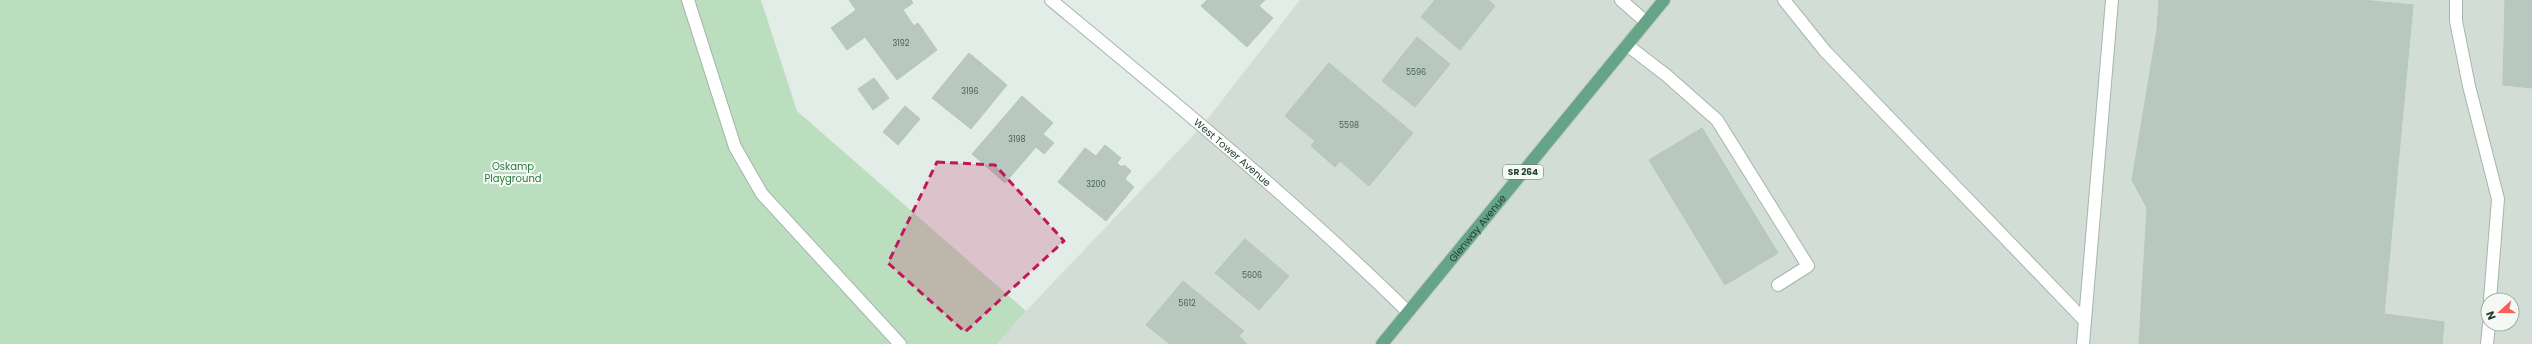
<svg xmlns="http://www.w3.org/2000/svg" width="2532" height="344" font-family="Poppins,sans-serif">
<rect width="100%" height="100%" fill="#e3ede7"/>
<path fill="#d1ddd5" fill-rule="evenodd" d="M1300,0h1232v344h-1535l29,-33 177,-186zM2488,300h24v24h-24z"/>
<polygon fill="#bbdfbe" points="0,0 761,0 797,111 1026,311 997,344 0,344"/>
<g fill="#b8c8bf" stroke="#b5c7bc">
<polygon points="849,0 911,0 913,3 903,10 914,26 918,23 937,50 897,80 865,37 847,50 831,28 856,10"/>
<polygon points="1207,0 1265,0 1259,6 1273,18 1247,47 1201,6"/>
<polygon points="1435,0 1488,0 1495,6 1460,50 1421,17"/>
<polygon points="2159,0 2361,0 2413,5 2384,314 2444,322 2442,344 2139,344 2147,208 2132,180 2157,30"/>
<polygon points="2505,0 2532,0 2532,88 2503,85"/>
<polygon points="1417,37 1450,64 1415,107 1382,81"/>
<polygon points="969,53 1007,85 971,129 932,98"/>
<polygon points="1329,63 1413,133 1369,186 1340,161 1335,167 1311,146 1315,141 1285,116"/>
<polygon points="874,78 889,98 873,110 858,89"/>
<polygon points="1022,96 1053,123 1043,134 1054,143 1044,154 1036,147 1005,183 972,154"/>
<polygon points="905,106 920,119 898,145 883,132"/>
<polygon points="1702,128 1778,253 1725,285 1649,160"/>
<polygon points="1105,145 1121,158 1117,163 1122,167 1124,165 1131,171 1125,179 1134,187 1106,221 1058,182 1085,148 1096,156"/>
<polygon points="1245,239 1289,276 1259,310 1215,273"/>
<polygon points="1183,281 1244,331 1239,336 1247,344 1170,344 1146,325"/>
</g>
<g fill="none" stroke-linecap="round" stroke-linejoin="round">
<g stroke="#a5b5ad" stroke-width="14">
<g id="lane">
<polyline points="688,0 735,147 762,194 900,344"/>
<polyline points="1621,0 1646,22"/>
<polyline points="1784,0 1825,51 2085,321"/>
<polyline points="2456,0 2456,21 2469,86 2498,199 2490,300"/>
<polyline points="1627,45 1666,75 1717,120 1808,266 1778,285"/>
<polyline points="2083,344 2112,0"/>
<polyline points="2487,344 2489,324"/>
</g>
</g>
<g stroke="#a5b5ad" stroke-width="14">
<g id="street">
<path id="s1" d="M1051,0c122,101 244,201 357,312"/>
</g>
</g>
<g stroke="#c1c9c6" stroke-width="14">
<g id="primary">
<path id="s2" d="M1382,344l282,-344"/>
</g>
</g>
<use href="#lane" stroke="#fff" stroke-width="12"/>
<use href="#street" stroke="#fff" stroke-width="12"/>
<use href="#primary" stroke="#66a488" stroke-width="12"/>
</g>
<path fill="#c2185b" fill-opacity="0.2" stroke="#c2185b" stroke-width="3" stroke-dasharray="8 5" stroke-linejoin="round" d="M937,162l58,3 69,76 -99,91 -77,-69z"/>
<g text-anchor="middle" stroke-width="4" stroke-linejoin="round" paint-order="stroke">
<g font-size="8" fill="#486155">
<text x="901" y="46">3192</text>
<text x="1416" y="75">5596</text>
<text x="970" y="94">3196</text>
<text x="1349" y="128">5598</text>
<text x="1017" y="142">3198</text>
<text x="1096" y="187">3200</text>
<text x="1252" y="278">5606</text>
<text x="1187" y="306">5612</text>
</g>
<rect fill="#f4f9f5" stroke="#61776c" stroke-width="1" x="1503" y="165" width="40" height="14" rx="3"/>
<g font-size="9" font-weight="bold" fill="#223f32">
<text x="1523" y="175">SR 264</text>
</g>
<g font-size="10" fill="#223f32" stroke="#f4f9f5">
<text dy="4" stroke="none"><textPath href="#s1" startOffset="237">West Tower Avenue</textPath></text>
<text dy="4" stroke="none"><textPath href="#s2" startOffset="150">Glenway Avenue</textPath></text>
</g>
<g font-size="10" fill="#2a783a" stroke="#f4f9f5">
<text x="513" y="170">Oskamp<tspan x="513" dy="12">Playground</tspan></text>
</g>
</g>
<g transform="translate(2500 312) rotate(249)"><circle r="19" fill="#f4f9f5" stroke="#a0afa7"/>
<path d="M0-3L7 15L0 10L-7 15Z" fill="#f66058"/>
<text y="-6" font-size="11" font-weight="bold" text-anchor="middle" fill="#223f32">N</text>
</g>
</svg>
